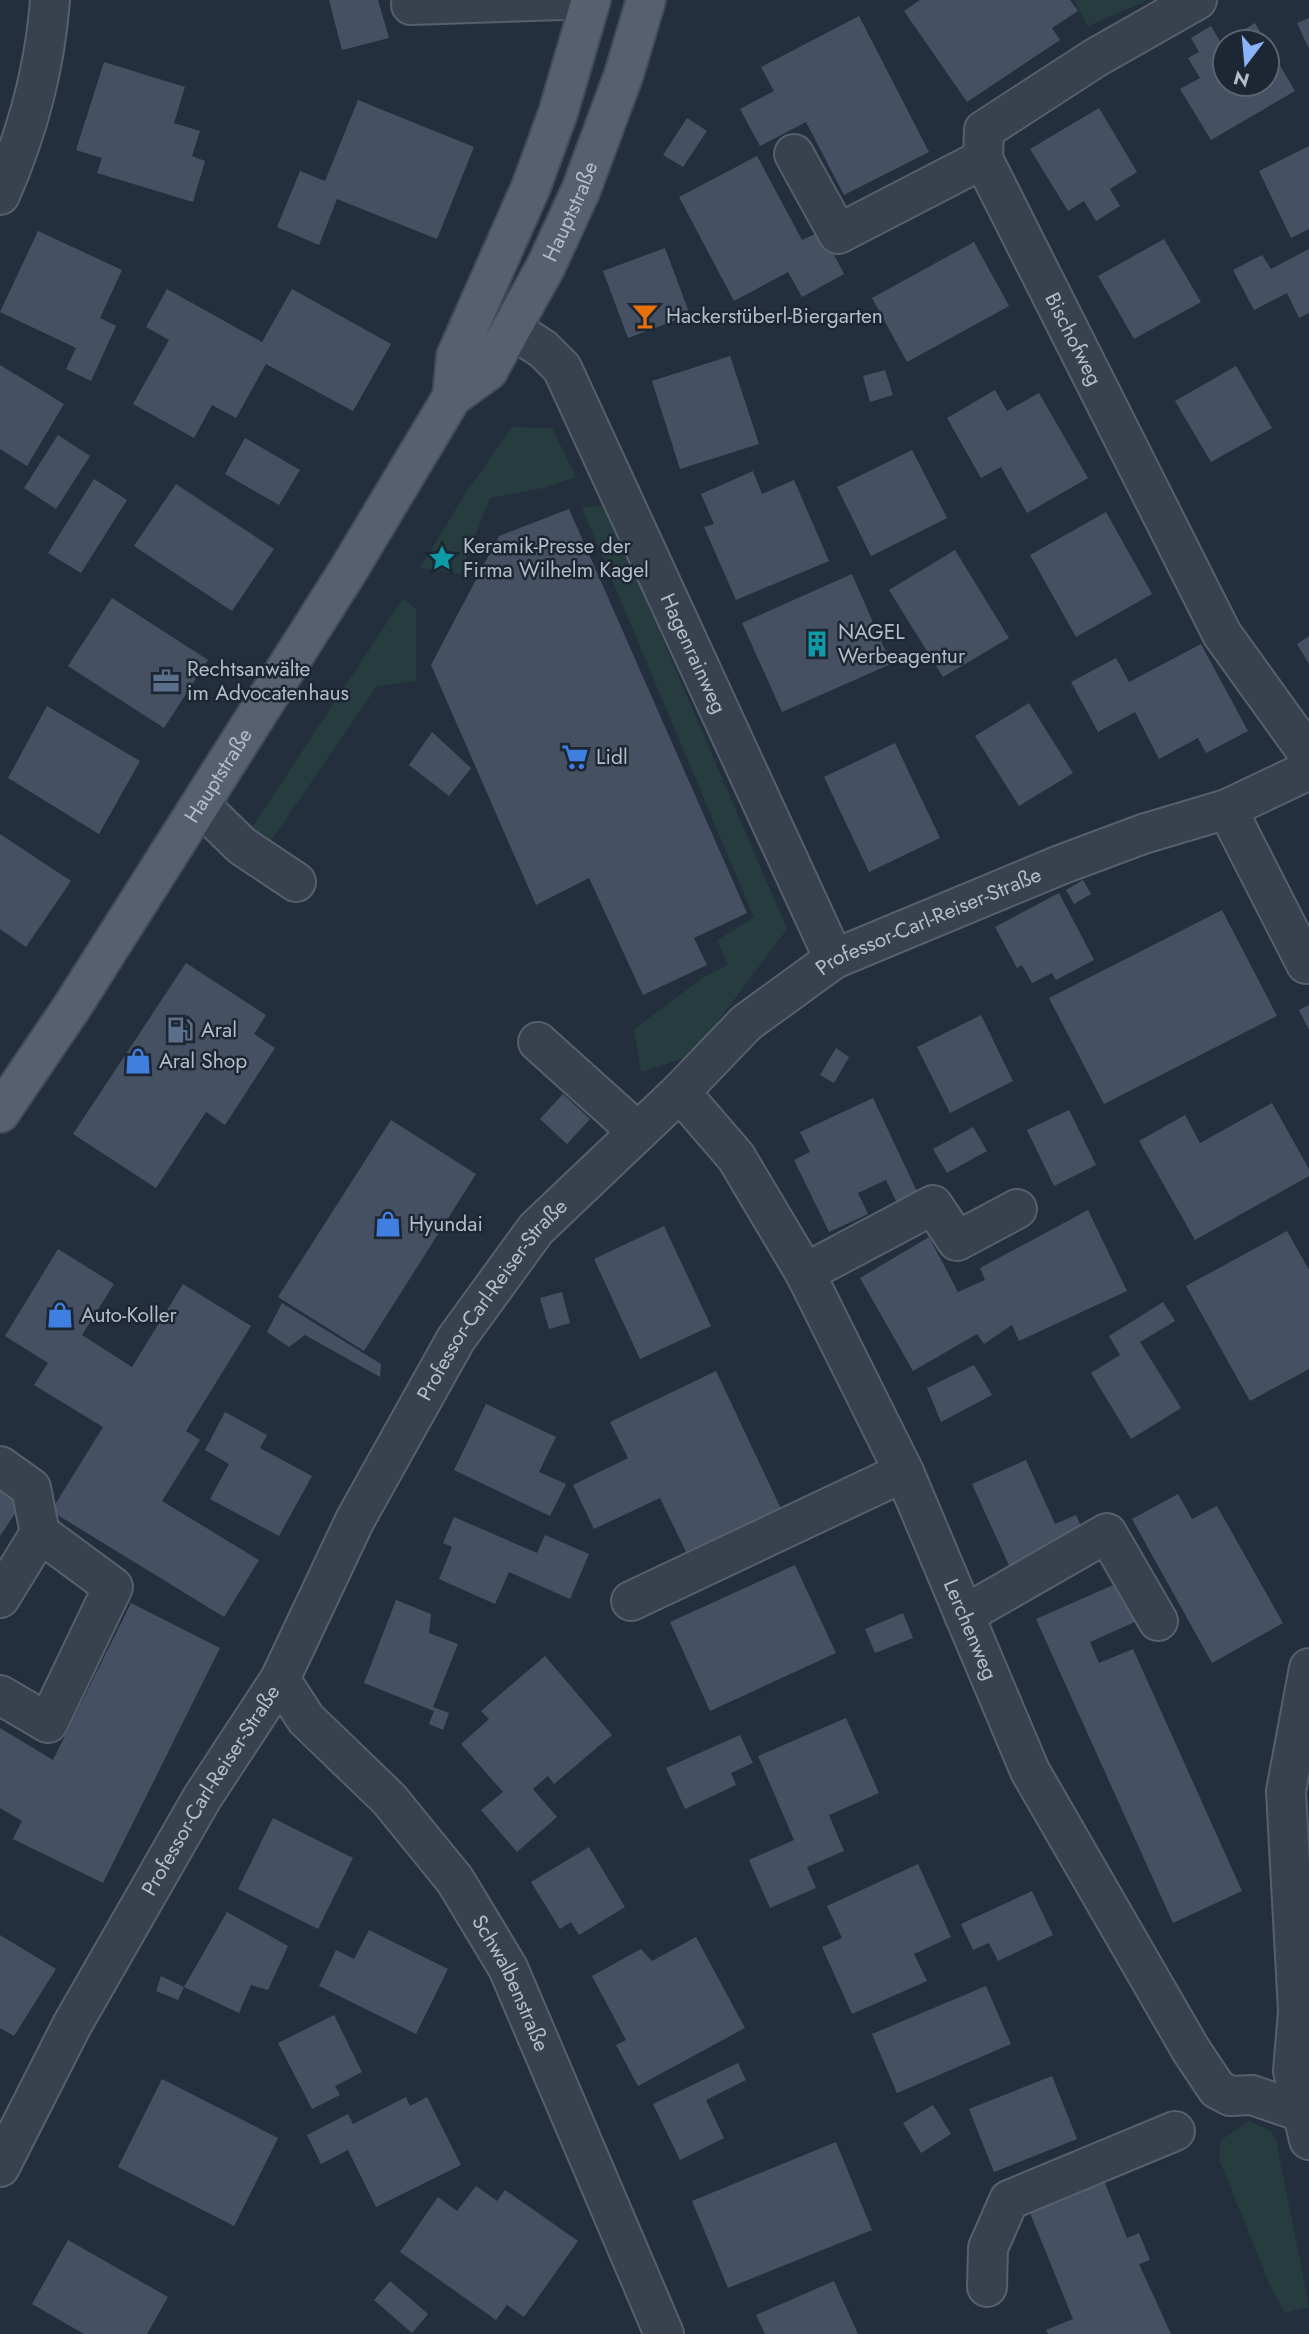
<svg xmlns="http://www.w3.org/2000/svg" width="1309" height="2334" font-family="Jost,sans-serif">
<rect width="100%" height="100%" fill="#242f3e"/>
<g fill="#263c3f">
<polygon points="1074,0 1148,0 1088,26"/>
<polygon points="512,427 552,428 576,477 543,488 490,498 460,574 420,568 463,497"/>
<polygon points="605,505 787,929 692,1056 641,1072 634,1029 704,977 728,965 717,940 754,918 582,508"/>
<polygon points="403,598 416,609 416,681 377,686 271,841 251,829"/>
<polygon points="1249,2121 1271,2131 1276,2140 1309,2307 1285,2313 1270,2286 1219,2159 1221,2140"/>
</g>
<g fill="#455162">
<polygon points="329,0 378,0 389,38 342,50"/>
<polygon points="920,0 1070,0 1078,11 1052,28 1060,40 967,102 904,11"/>
<polygon points="859,16 929,152 844,195 806,122 760,146 740,109 774,91 761,67"/>
<polygon points="1309,18 1309,49 1297,23"/>
<polygon points="1255,23 1266,42 1225,42 1225,84 1267,84 1267,43 1295,91 1211,140 1180,89 1200,78 1188,58 1199,52 1191,38 1211,26 1221,43"/>
<polygon points="104,62 185,87 174,123 200,131 192,156 205,161 193,202 97,173 102,158 76,150"/>
<polygon points="358,100 474,147 437,239 337,199 319,245 277,227 300,171 325,181"/>
<polygon points="1099,108 1137,172 1110,189 1120,206 1096,221 1084,201 1068,211 1030,149"/>
<polygon points="687,118 707,131 683,167 663,155"/>
<polygon points="1309,146 1309,229 1291,238 1259,171"/>
<polygon points="757,156 802,240 822,231 844,274 802,297 788,272 734,301 679,197"/>
<polygon points="38,231 122,270 100,318 116,326 91,381 66,369 76,348 0,312"/>
<polygon points="1164,239 1201,302 1134,339 1098,276"/>
<polygon points="974,242 1009,306 907,362 872,298"/>
<polygon points="665,248 690,315 628,338 603,271"/>
<polygon points="1309,249 1309,313 1299,318 1287,293 1254,310 1233,270 1262,255 1271,269"/>
<polygon points="167,289 262,342 292,289 391,344 353,411 266,364 236,418 212,405 194,438 133,404 169,340 146,327"/>
<polygon points="730,356 759,444 680,469 652,381"/>
<polygon points="0,365 64,404 27,466 0,449"/>
<polygon points="1236,366 1272,428 1211,462 1175,401"/>
<polygon points="885,370 893,395 870,402 863,376"/>
<polygon points="995,390 1007,411 1039,393 1088,478 1027,513 1001,467 981,478 947,418"/>
<polygon points="58,435 90,456 56,509 24,488"/>
<polygon points="245,438 300,470 279,505 225,474"/>
<polygon points="912,450 947,518 871,556 837,487"/>
<polygon points="753,471 762,494 794,480 829,561 736,600 704,527 714,524 701,494"/>
<polygon points="94,479 127,500 81,573 48,553"/>
<polygon points="176,484 274,549 232,611 134,546"/>
<polygon points="569,509 747,913 694,938 707,965 643,995 589,878 536,905 431,665 499,536"/>
<polygon points="1106,512 1152,594 1076,637 1030,555"/>
<polygon points="955,550 1009,638 943,677 889,590"/>
<polygon points="852,574 891,664 782,712 742,623"/>
<polygon points="112,598 208,660 164,728 68,666"/>
<polygon points="1309,636 1309,664 1297,644"/>
<polygon points="1201,644 1248,731 1206,753 1198,738 1159,759 1135,712 1098,732 1071,682 1116,658 1129,682"/>
<polygon points="1029,703 1073,773 1019,806 975,736"/>
<polygon points="47,706 140,761 99,834 8,778"/>
<polygon points="432,732 471,768 449,796 409,765"/>
<polygon points="895,743 940,838 869,872 824,777"/>
<polygon points="0,834 71,881 26,947 0,929"/>
<polygon points="1083,880 1091,894 1074,904 1066,890"/>
<polygon points="1059,893 1094,960 1056,980 1052,973 1032,983 1022,965 1017,968 995,927"/>
<polygon points="1222,910 1277,1016 1104,1104 1049,998"/>
<polygon points="186,963 266,1015 254,1034 275,1048 225,1125 206,1112 156,1188 73,1134"/>
<polygon points="1309,1005 1309,1030 1299,1010"/>
<polygon points="981,1015 1013,1081 950,1113 917,1047"/>
<polygon points="836,1048 849,1057 834,1083 820,1075"/>
<polygon points="563,1094 590,1119 567,1144 540,1119"/>
<polygon points="873,1098 921,1200 900,1209 886,1180 858,1193 868,1214 829,1232 794,1160 810,1152 800,1132"/>
<polygon points="1272,1103 1309,1169 1309,1176 1195,1240 1139,1141 1185,1115 1200,1143"/>
<polygon points="1069,1110 1096,1165 1054,1186 1027,1130"/>
<polygon points="391,1120 476,1174 364,1351 278,1297"/>
<polygon points="973,1127 987,1151 947,1173 933,1149"/>
<polygon points="1088,1210 1127,1291 1019,1341 1012,1325 984,1344 977,1334 913,1371 860,1278 929,1237 958,1292 985,1280 980,1268"/>
<polygon points="664,1226 711,1326 640,1359 594,1259"/>
<polygon points="1287,1231 1309,1270 1309,1369 1250,1401 1186,1286"/>
<polygon points="58,1249 114,1284 82,1335 132,1367 183,1284 251,1326 186,1431 200,1440 162,1501 259,1560 224,1617 51,1511 103,1427 34,1385 48,1363 5,1336"/>
<polygon points="562,1292 570,1323 549,1329 540,1298"/>
<polygon points="1163,1302 1175,1321 1140,1342 1181,1408 1131,1439 1091,1373 1120,1355 1109,1336"/>
<polygon points="282,1303 381,1364 380,1377 305,1335 289,1347 267,1332"/>
<polygon points="974,1365 992,1395 941,1422 927,1388"/>
<polygon points="716,1371 782,1511 688,1556 660,1498 594,1529 573,1485 628,1458 610,1422"/>
<polygon points="486,1404 556,1437 539,1472 566,1484 550,1516 454,1470"/>
<polygon points="225,1412 267,1435 260,1448 312,1476 279,1536 210,1499 229,1464 205,1450"/>
<polygon points="1026,1460 1055,1524 1076,1515 1086,1538 1012,1572 972,1484"/>
<polygon points="0,1489 22,1503 0,1536"/>
<polygon points="1178,1494 1192,1519 1217,1506 1283,1623 1212,1663 1132,1519"/>
<polygon points="454,1517 537,1553 545,1535 589,1554 570,1599 509,1572 495,1604 439,1579 452,1547 443,1543"/>
<polygon points="795,1565 836,1653 710,1711 670,1622"/>
<polygon points="1120,1582 1137,1621 1090,1642 1099,1663 1133,1649 1242,1891 1173,1923 1036,1619"/>
<polygon points="396,1600 431,1614 429,1633 458,1644 433,1707 449,1713 443,1730 429,1724 434,1711 364,1683"/>
<polygon points="131,1603 220,1648 103,1883 13,1839 22,1821 0,1808 0,1728 53,1760"/>
<polygon points="903,1613 913,1638 875,1653 865,1629"/>
<polygon points="545,1656 612,1735 554,1784 548,1776 533,1789 557,1817 517,1852 481,1810 503,1792 461,1744 489,1719 481,1711"/>
<polygon points="846,1718 879,1793 829,1815 844,1851 807,1867 816,1888 770,1908 749,1860 794,1840 758,1756"/>
<polygon points="740,1735 753,1763 731,1773 736,1785 685,1809 666,1768"/>
<polygon points="273,1818 353,1858 318,1929 238,1889"/>
<polygon points="589,1847 625,1907 579,1935 571,1922 560,1929 531,1882"/>
<polygon points="918,1864 951,1937 914,1954 927,1981 852,2014 822,1947 842,1938 827,1906"/>
<polygon points="1032,1891 1053,1935 998,1961 989,1943 973,1950 961,1924"/>
<polygon points="227,1912 288,1946 268,1990 251,1985 239,2013 184,1987"/>
<polygon points="369,1930 448,1969 416,2034 319,1986 336,1950 354,1959"/>
<polygon points="0,1935 56,1969 14,2036 0,2028"/>
<polygon points="696,1937 745,2028 638,2086 616,2045 626,2040 592,1976 641,1949 652,1961"/>
<polygon points="161,1976 184,1987 178,2000 156,1991"/>
<polygon points="986,1986 1011,2044 897,2093 872,2034"/>
<polygon points="334,2015 362,2072 335,2086 340,2095 312,2109 278,2043"/>
<polygon points="738,2063 746,2080 706,2100 724,2138 680,2160 653,2104"/>
<polygon points="1052,2076 1077,2139 994,2172 969,2109"/>
<polygon points="162,2079 278,2138 234,2226 118,2167"/>
<polygon points="406,2097 410,2106 427,2097 461,2165 376,2207 348,2150 321,2164 307,2135 348,2114 353,2124"/>
<polygon points="933,2105 951,2134 921,2153 903,2123"/>
<polygon points="836,2142 872,2230 728,2288 692,2201"/>
<polygon points="1103,2178 1127,2238 1139,2233 1150,2260 1139,2264 1171,2334 1048,2334 1046,2330 1073,2319 1028,2208"/>
<polygon points="476,2186 497,2201 505,2190 578,2241 524,2317 507,2305 496,2320 400,2252 438,2197 457,2211"/>
<polygon points="68,2240 168,2297 147,2334 84,2334 32,2304"/>
<polygon points="390,2281 428,2314 412,2333 374,2300"/>
<polygon points="834,2281 858,2334 765,2334 756,2315"/>
</g>
<g fill="none" stroke-linecap="round" stroke-linejoin="round">
<g stroke="#565f6c" stroke-width="42">
<g id="minor">
<path id="s1" d="M1197,0l-102,58 -111,72 -1,29 239,475 87,121"/>
<polyline points="411,5 563,0"/>
<polyline points="794,154 838,234 983,159"/>
<path d="M0,195c27,-61 45,-129 50,-195"/>
<path id="s2" d="M512,329l31,20 19,19 272,591"/>
<polyline points="200,805 242,846 296,882"/>
<polyline points="1227,809 1306,964"/>
<polyline points="538,1042 638,1132"/>
<path id="s3" d="M680,1092l56,65 69,116 99,199 126,299 161,279 26,39 13,7 22,-1 52,18"/>
<polyline points="805,1273 933,1205 957,1241 1017,1209"/>
<polyline points="0,1466 31,1488 40,1533 0,1598"/>
<polyline points="631,1601 904,1472"/>
<polyline points="964,1615 1107,1533 1158,1621"/>
<polyline points="1309,1668 1286,1791 1298,2011 1293,2071 1309,2140"/>
<path id="s4" d="M280,1679l26,40 83,80 66,81 53,88 156,366"/>
<polyline points="0,1695 48,1723 113,1587 40,1533"/>
<path id="s5" d="M0,2167l72,-142 130,-227 78,-119 75,-159 101,-181 80,-110 144,-137 66,-69 88,-64 226,-94 83,-31 84,-25 82,-39"/>
<polyline points="987,2287 988,2248 1009,2200 1175,2131"/>
</g>
</g>
<g stroke="#414a57" stroke-width="42">
<g id="major">
<path id="s6" d="M452,397l36,-26 58,-105 35,-76 43,-116 22,-74"/>
<path id="s7" d="M0,1113l72,-106 277,-438 103,-172 4,-41 75,-169 27,-74 33,-113"/>
</g>
</g>
<use href="#minor" stroke="#38414e" stroke-width="38"/>
<use href="#major" stroke="#56606e" stroke-width="38"/>
</g>
<defs>
<g id="bar-bare" transform="scale(2.1)"><path d="M-6-5H6L.8 .8V4.5H3.5V6h-7V4.5H-.8V.8Z" fill="#e8710a" stroke="#1d2633" stroke-width="2.5" paint-order="stroke"/></g>
<g id="sight-bare" transform="scale(2.1)"><path d="M0-6L1.8-2.2L6-1.7L2.9 1.2L3.7 5.4L0 3.3L-3.7 5.4L-2.9 1.2L-6-1.7L-1.8-2.2Z" fill="#0f9aa8" stroke="#1d2633" stroke-width="2.5" paint-order="stroke"/></g>
<g id="building-bare" transform="scale(2.1)"><path d="M-4-6H4V6H1V3H-1V6H-4ZM-2.5-4.3h1.7v1.8h-1.7ZM.8-4.3h1.7v1.8H.8ZM-2.5-1h1.7V.8h-1.7ZM.8-1h1.7V.8H.8Z" fill="#0f9aa8" stroke="#1d2633" stroke-width="2.5" paint-order="stroke"/></g>
<g id="office-bare" transform="scale(2.1)"><path d="M-6-3h4V-5.5h4V-3h4V5H-6ZM-1-4.5V-3h2v-1.5ZM-6 0V1H6V0Z" fill="#5c6f8a" stroke="#1d2633" stroke-width="2.5" paint-order="stroke"/></g>
<g id="supermarket-bare" transform="scale(2.1)"><path d="M-6-5.5h2.5l.6 2H6L4.5 2H-2.5L-4.4-4H-6ZM-1.5 3.2a1.3 1.3 0 1 0 .1 0ZM3 3.2a1.3 1.3 0 1 0 .1 0Z" fill="#3f7fe0" stroke="#1d2633" stroke-width="2.5" paint-order="stroke"/></g>
<g id="fuel-bare" transform="scale(2.1)"><path d="M-5.5-6h7V0h2V4h1.3V-2.5L3-4.5l.8-.8L6-3V5H2.5V1h-1V6h-7ZM-4.2-4.7v3.2H.2V-4.7Z" fill="#5c6f8a" stroke="#1d2633" stroke-width="2.5" paint-order="stroke"/></g>
<g id="shop-bare" transform="scale(2.1)"><path d="M-5-2.5h2.3a2.7 3.5 0 0 1 5.4 0H5L5.5 6h-11ZM-1.5-2.5h3a1.5 2.3 0 0 0-3 0Z" fill="#3f7fe0" stroke="#1d2633" stroke-width="2.5" paint-order="stroke"/></g>
</defs>
<g fill-rule="evenodd">
<use href="#bar-bare" x="645" y="316"/>
<use href="#sight-bare" x="442" y="558"/>
<use href="#building-bare" x="817" y="644"/>
<use href="#office-bare" x="166" y="681"/>
<use href="#supermarket-bare" x="575" y="757"/>
<use href="#fuel-bare" x="180" y="1030"/>
<use href="#shop-bare" x="138" y="1061"/>
<use href="#shop-bare" x="388" y="1224"/>
<use href="#shop-bare" x="60" y="1315"/>
</g>
<g text-anchor="middle" stroke-width="5" stroke-linejoin="round" paint-order="stroke">
<g font-size="21" fill="#b4bcc9" stroke="#1d2633">
<text dy="7" stroke="none"><textPath href="#s6" startOffset="224">Hauptstraße</textPath></text>
<text dy="7" stroke="none"><textPath href="#s1" startOffset="480">Bischofweg</textPath></text>
<text dy="7" stroke="none"><textPath href="#s2" startOffset="378">Hagenrainweg</textPath></text>
<text dy="7" stroke="none"><textPath href="#s7" startOffset="402">Hauptstraße</textPath></text>
<text dy="7" stroke="none"><textPath href="#s5" startOffset="1587">Professor-Carl-Reiser-Straße</textPath></text>
<text dy="7" stroke="none"><textPath href="#s5" startOffset="999">Professor-Carl-Reiser-Straße</textPath></text>
<text dy="7" stroke="none"><textPath href="#s3" startOffset="614">Lerchenweg</textPath></text>
<text dy="7" stroke="none"><textPath href="#s5" startOffset="432">Professor-Carl-Reiser-Straße</textPath></text>
<text dy="7" stroke="none"><textPath href="#s4" startOffset="385">Schwalbenstraße</textPath></text>
</g>
<g font-size="21" fill="#b4bcc9" stroke="#1d2633" text-anchor="start">
<text x="666" y="323">Hackerstüberl-Biergarten</text>
<text x="463" y="553">Keramik-Presse der<tspan x="463" dy="24">Firma Wilhelm Kagel</tspan></text>
<text x="838" y="639">NAGEL<tspan x="838" dy="24">Werbeagentur</tspan></text>
<text x="187" y="676">Rechtsanwälte<tspan x="187" dy="24">im Advocatenhaus</tspan></text>
<text x="596" y="764">Lidl</text>
<text x="201" y="1037">Aral</text>
<text x="159" y="1068">Aral Shop</text>
<text x="409" y="1231">Hyundai</text>
<text x="81" y="1322">Auto-Koller</text>
</g>
</g>
<g transform="translate(1246 63) rotate(196)"><circle r="33" fill="#1d2633" stroke="#59626f" stroke-width="2"/>
<path d="M0-5L12 26L0 18L-12 26Z" fill="#8ab4f8"/>
<text y="-10" font-size="19" font-weight="bold" text-anchor="middle" fill="#b4bcc9">N</text>
</g>
</svg>
